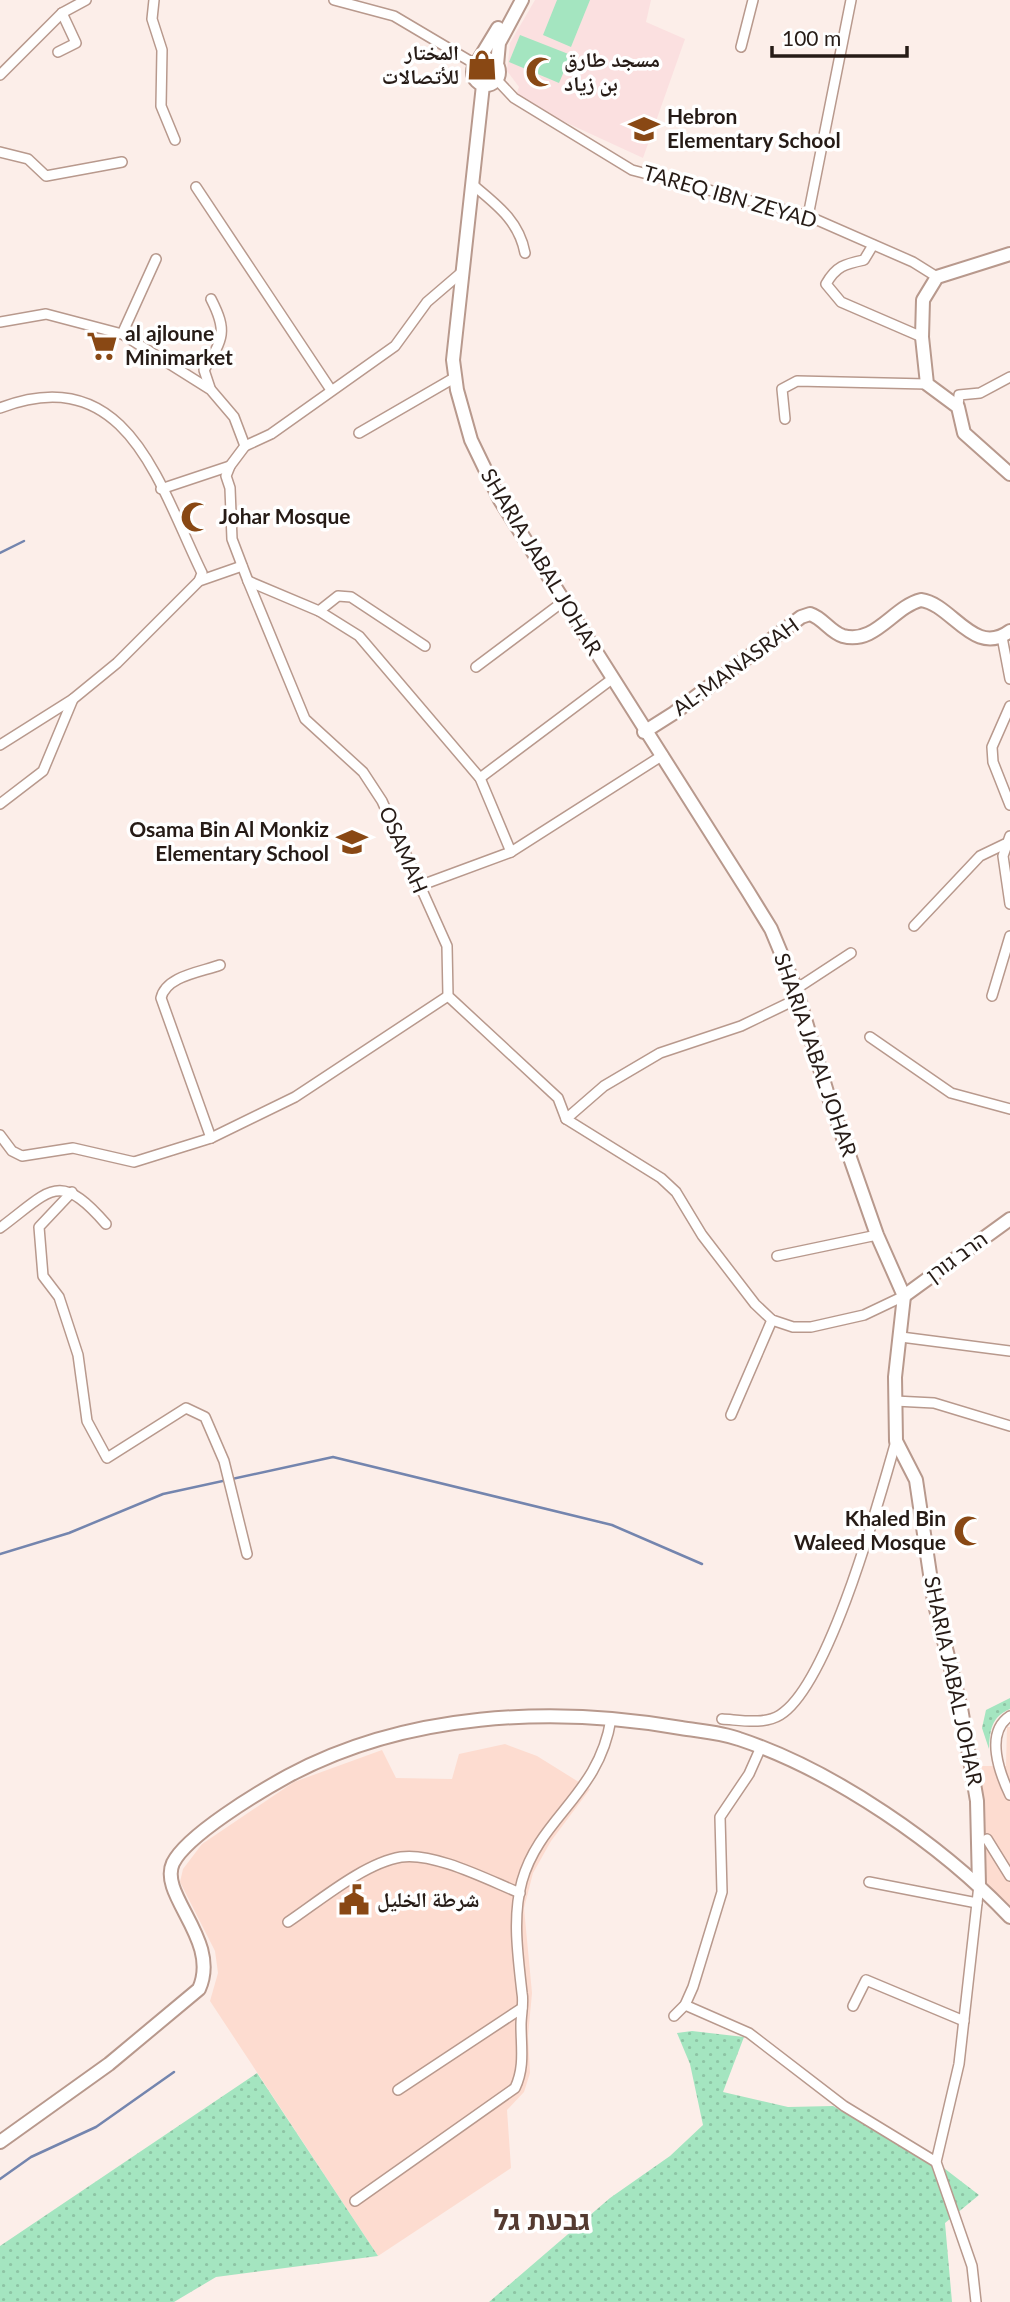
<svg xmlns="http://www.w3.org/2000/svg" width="1010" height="2302" font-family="Lato,'Noto Naskh Arabic',Heebo,sans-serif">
<defs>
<pattern id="grass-dots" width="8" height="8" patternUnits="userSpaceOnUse" patternTransform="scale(1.75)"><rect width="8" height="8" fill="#a4e5c0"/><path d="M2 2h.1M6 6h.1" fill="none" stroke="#8dc4a4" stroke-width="1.8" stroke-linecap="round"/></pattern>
</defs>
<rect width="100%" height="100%" fill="#fceee9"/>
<g fill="#fddcd0">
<polygon points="1007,1727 1010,1727 1010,1908 984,1880 982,1766 1006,1766"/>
<polygon points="505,1744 537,1756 590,1789 551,1841 533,1873 524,1908 532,1993 528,2036 530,2073 524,2092 507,2110 511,2168 378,2256 210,2001 218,1973 215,1951 180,1882 183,1869 202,1844 294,1782 382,1750 396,1778 452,1779 459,1754"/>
</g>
<polygon fill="#fbe0e0" points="535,0 651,0 646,22 685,39 643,158 554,117 516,95 519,87 507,71 510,43"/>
<g fill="url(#grass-dots)">
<path d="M1010,1698v11c-19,8 -20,21 -21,40l-7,-21 4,-18z"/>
<polygon points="692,2031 744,2037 723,2092 788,2107 833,2106 936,2162 979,2195 945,2223 952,2302 489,2302 610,2198 670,2156 703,2125 690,2064 677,2033"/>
<polygon points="257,2073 378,2256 216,2277 174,2302 0,2302 0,2246"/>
</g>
<g fill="#a4e5c0">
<polygon points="557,0 590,0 571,47 543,35"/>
<polygon points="520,35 571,55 559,83 509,62"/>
</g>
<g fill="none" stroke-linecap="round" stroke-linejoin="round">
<g stroke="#7485ae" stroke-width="2.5">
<polyline points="0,553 24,541"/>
<polyline points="0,1554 69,1533 163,1494 333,1457 612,1525 702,1564"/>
<polyline points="0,2179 31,2157 96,2127 174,2072"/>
</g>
<g stroke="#b8998d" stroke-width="12">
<g id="street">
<polyline points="154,0 152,19 162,50 161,106 175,140"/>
<polyline points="334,0 394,16 475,64"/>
<polyline points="741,47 753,0"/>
<polyline points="58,52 76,43 62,13"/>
<polyline points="0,75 62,13 86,0"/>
<polyline points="497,80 514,98 632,170 808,216 913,262 937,277"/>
<polyline points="0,152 28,159 46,176 122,162"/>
<path d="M473,185c24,20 46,36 52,68"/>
<polyline points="196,187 331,390"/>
<polyline points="808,216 851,0"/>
<path d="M873,245l-9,15c-19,4 -28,6 -38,24l15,18 81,35"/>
<polyline points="0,322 46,314 122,334 211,390 234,417 245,446 230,466 226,476 230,488 232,539 248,581 305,719 363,772 382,801 447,946 448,996 558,1098 566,1119 661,1178 676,1192 702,1235 755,1304 772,1320 793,1327 811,1327 864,1315 904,1296"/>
<polyline points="122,334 156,259"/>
<path d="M210,388l-6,-18c19,-31 24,-38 7,-71"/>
<polyline points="958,407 959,395 980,393 1010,377"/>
<path d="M0,408c127,-49 159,77 202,165l-3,8"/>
<polyline points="785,419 782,389 797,381 927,384"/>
<polyline points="359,433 454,378"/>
<polyline points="245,446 271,434 395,346 427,302 462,272"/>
<polyline points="161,489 230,466"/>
<polyline points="248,581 319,611 359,636 480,778 511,852"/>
<polyline points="319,611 338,596 351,597 425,646"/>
<polyline points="1002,637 1010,679"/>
<polyline points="476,667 564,601"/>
<polyline points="1010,706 992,747 993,762 1010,805"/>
<polyline points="0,745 73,699 117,663 199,581 242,566"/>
<polyline points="480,778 612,679"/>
<polyline points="0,804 43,771 73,699"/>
<polyline points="1010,836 1003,856 1010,904"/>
<polyline points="420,890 419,886 511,852 663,755"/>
<polyline points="914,926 980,856 1005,844"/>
<polyline points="796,989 851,953"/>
<polyline points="992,996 1010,936"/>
<polyline points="870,1037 951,1093 1010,1109"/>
<polyline points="566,1119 604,1086 660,1053 741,1026 799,998"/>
<polyline points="0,1135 12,1151 22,1156 73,1148 134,1162 211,1138 295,1097 448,996"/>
<path d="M211,1138l-50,-140c5,-22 40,-26 59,-33"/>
<polyline points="72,1192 39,1227 43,1276 59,1297 78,1355 87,1421 107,1458 186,1408 205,1417 224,1461 247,1554"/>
<path d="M0,1228c50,-37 58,-59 106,-4"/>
<polyline points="777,1256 877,1235"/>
<polyline points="901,1337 1010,1351"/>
<polyline points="895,1401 934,1403 1010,1426"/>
<polyline points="731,1415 772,1320"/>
<path d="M1010,1716c-26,17 -10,58 0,79"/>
<path d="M722,1719c18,1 42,6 58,-4 49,-30 99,-215 116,-274"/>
<polyline points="987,1839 1010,1876"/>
<polyline points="869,1882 977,1903"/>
<path d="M288,1922c30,-20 76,-59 113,-65 33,-5 87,23 119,36"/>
<polyline points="685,2005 749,2033 844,2106 936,2162"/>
<polyline points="853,2006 866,1980 964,2021"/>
<polyline points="674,2016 685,2005 693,1987 722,1892 720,1817 749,1774 761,1747"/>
<polyline points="398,2090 522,2008"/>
<path d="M355,2201l160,-113c10,-21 6,-41 6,-63 0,-11 3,-22 1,-32 -4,-37 -10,-76 0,-112 18,-64 77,-86 89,-162"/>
<polyline points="976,2302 972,2266 936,2162 959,2064 979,1885"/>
</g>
</g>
<g stroke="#b8998d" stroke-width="16">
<g id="secondary">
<circle cx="486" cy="72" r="13"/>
<polyline points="478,61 498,28"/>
<polyline points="497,65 499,43 522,0"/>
<polyline points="483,85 453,360 457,390 471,440 500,500 747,890 771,929 796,989 827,1092 877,1235 904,1296 895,1377 896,1441 916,1480 934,1601 961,1708 977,1801 979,1885"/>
<polyline points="1010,254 937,277 923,300 922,337 927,384 958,407 964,433 1010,474"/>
<path d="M644,732l30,-19 127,-96 9,-3c13,4 20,18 33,22 32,9 50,-29 78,-36 31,4 53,58 89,31"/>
<polyline points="904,1296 1010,1219"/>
<path d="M0,2142l109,-78 90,-75c22,-49 -41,-94 -26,-126 14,-28 86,-71 115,-87 117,-63 264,-71 393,-48 18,3 39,4 58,11 94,31 203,106 271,178"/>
</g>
</g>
<use href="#street" stroke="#fff" stroke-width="9"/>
<use href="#secondary" stroke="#fff" stroke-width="12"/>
</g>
<defs>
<g id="shop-bare" transform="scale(2.415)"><path d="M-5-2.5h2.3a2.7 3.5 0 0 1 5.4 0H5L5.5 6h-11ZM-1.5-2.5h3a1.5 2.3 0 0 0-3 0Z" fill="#894814" stroke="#fff" stroke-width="2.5" paint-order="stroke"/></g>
<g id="mosque-bare" transform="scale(2.415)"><path d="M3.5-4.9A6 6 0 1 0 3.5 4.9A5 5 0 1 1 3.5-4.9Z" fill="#894814" stroke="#fff" stroke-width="2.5" paint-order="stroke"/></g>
<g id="school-bare" transform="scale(2.415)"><path d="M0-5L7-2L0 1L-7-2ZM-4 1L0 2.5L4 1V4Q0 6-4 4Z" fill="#894814" stroke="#fff" stroke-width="2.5" paint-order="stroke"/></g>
<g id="supermarket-bare" transform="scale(2.415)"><path d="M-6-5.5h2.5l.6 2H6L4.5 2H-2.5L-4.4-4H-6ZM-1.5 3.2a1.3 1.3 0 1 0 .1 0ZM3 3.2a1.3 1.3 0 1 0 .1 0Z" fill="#894814" stroke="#fff" stroke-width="2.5" paint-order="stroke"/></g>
<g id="civic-bare" transform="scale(2.415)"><path d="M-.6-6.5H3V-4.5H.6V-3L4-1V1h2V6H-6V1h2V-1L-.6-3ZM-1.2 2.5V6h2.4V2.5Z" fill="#894814" stroke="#fff" stroke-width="2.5" paint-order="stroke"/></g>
</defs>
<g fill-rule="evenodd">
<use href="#shop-bare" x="482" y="65"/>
<use href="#mosque-bare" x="541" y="72"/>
<use href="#school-bare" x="644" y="129"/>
<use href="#supermarket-bare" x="102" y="346"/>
<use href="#mosque-bare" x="196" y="517"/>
<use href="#school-bare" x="352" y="842"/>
<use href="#mosque-bare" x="969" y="1531"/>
<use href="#civic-bare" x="354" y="1900"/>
</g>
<g text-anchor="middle" stroke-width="7" stroke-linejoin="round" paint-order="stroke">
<g font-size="21" font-weight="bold" fill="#261b16" stroke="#fff" text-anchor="start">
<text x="459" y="60" text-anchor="end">المختار<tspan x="459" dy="24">للأتصالات</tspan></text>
<text x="564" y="67">مسجد طارق<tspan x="564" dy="24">بن زياد</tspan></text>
<text x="667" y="124">Hebron<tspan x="667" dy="24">Elementary School</tspan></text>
<text x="125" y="341">al ajloune<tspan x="125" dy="24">Minimarket</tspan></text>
<text x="219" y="524">Johar Mosque</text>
<text x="329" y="837" text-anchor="end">Osama Bin Al Monkiz<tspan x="329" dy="24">Elementary School</tspan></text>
<text x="946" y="1526" text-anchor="end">Khaled Bin<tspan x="946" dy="24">Waleed Mosque</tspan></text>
<text x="377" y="1907">شرطة الخليل</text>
</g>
<g font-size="21" fill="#261b16" stroke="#fff">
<text transform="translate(730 197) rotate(16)" y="7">TAREQ IBN ZEYAD</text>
<text transform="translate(541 562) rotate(59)" y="7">SHARIA JABAL JOHAR</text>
<text transform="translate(736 667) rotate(-36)" y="7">AL-MANASRAH</text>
<text transform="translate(403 850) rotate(67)" y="7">OSAMAH</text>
<text transform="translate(815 1055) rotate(71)" y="7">SHARIA JABAL JOHAR</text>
<text transform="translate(957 1257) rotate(-36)" y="7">הרב גורן</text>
<text transform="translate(953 1681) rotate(78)" y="7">SHARIA JABAL JOHAR</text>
</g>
<g font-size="28" font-weight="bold" fill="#543a30" stroke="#fff">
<text x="542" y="2230">גבעת גל</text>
</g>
</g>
<path d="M772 46v10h135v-10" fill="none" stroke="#261b16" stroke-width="3.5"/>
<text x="782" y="46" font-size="21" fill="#261b16" stroke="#ffffff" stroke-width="5" paint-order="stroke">100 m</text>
</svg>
